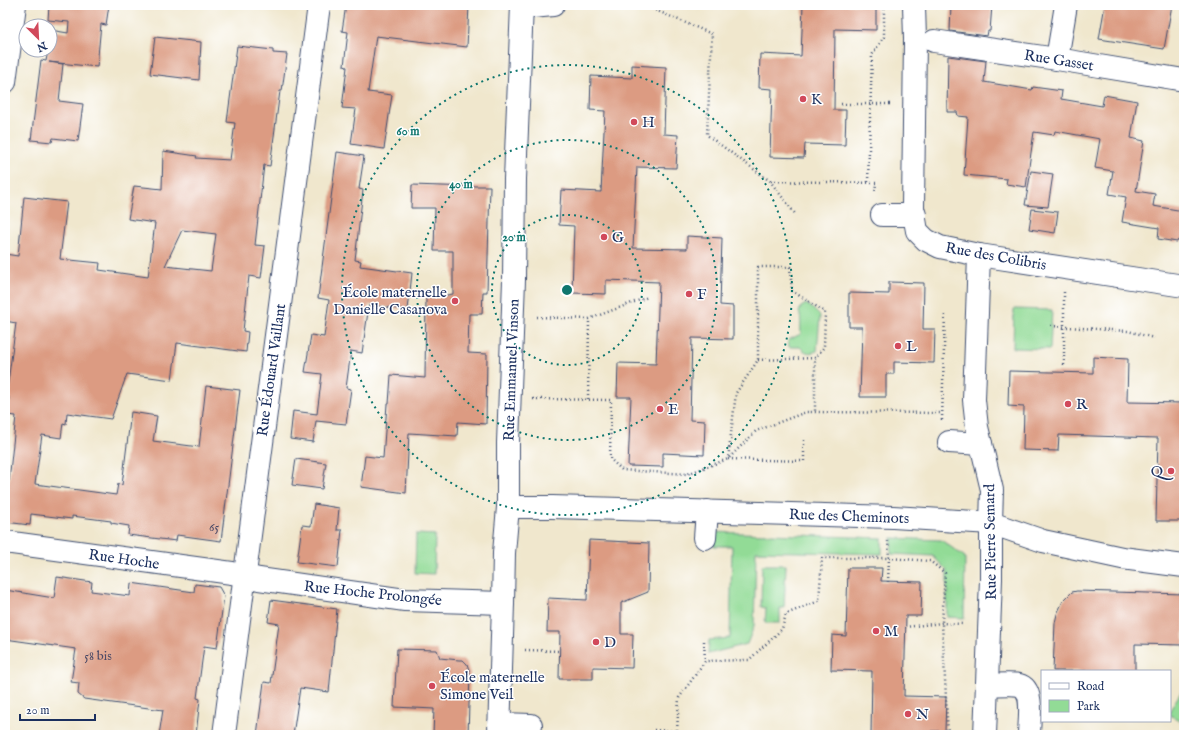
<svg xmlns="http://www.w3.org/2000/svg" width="1189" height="740" font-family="'IM FELL English',serif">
<rect width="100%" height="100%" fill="#fff"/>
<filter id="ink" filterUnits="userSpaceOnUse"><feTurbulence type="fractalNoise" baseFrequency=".025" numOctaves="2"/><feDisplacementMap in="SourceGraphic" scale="8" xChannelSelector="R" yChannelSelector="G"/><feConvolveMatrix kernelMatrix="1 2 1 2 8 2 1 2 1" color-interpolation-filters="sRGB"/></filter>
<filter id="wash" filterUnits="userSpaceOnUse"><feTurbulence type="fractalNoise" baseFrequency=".012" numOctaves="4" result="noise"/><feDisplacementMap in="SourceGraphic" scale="16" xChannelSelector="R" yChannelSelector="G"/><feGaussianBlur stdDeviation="0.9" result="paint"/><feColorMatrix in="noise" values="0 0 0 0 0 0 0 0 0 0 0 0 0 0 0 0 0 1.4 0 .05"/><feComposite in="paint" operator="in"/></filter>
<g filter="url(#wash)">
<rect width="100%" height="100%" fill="#f0e7cd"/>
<g fill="#92db96" stroke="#56857a">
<path d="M806,304l5,3 9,9 -3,35c-8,3 -11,2 -17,-4h-11l-1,-7 13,-6c-1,-8 1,-15 -2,-22l2,-5z"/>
<polygon points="1014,309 1052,310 1050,349 1013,348"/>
<polygon points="713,532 882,538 882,554 756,551 754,626 747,644 708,654 709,640 730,638 732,546 714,546"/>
<polygon points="416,534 435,535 434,574 415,573"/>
<polygon points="892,538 941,540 965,557 964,618 947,617 947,571 933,556 891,554"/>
<polygon points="762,565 786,565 784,608 780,608 780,623 765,623 766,608 761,607"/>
<polygon points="1184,687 1184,723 1170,715 1170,710"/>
</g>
<g id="blocks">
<g fill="#dc9b82" fill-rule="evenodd">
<polygon points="49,5 109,5 106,25 101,24 97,67 49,62 63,64 59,101 83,104 78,141 53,138 52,142 31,140 41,60 46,61 48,50 50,50 50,30 68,33 69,22 48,20"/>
<polygon points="346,5 469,5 467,47 376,36 368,92 392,95 384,149 351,144 356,109 342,108 347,67 344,66 348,32 342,31"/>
<polygon points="803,5 876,5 876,30 835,29 834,110 846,110 845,145 805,144 804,158 770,157 772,89 759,88 760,54 801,56"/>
<polygon points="951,5 992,5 990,31 988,31 987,36 950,31"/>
<polygon points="1105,5 1172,5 1164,49 1099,39"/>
<polygon points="155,37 201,42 199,80 150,74"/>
<path d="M237,46l36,4v3l14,1 -5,37h-2l-10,75 -6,-1 -9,80 10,1 -4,32 -12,-2 -6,55 5,1 -2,20 -69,-9 -5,37 -45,-6 -16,45 -44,-6 -1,11 -3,-1 -2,15 -19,-3 -7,49 81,11 2,-11 4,1 9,-73 26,4 -4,25 46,6 7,-61 34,4 -19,151 -44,-6 -1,6 -48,-6 1,-9 -18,-3v-2l-39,-5v3l-41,-5 -1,11 -25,-3v-41h4l7,-65 -9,-1 2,-18h-3l10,-74 -11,-2v-67l13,2 6,-59 43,5 -7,57 40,4 -1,7 49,7 7,-54 -27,-4 6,-33 28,3 1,-38 34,5 -1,2 34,2 5,-37 -8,-1zM182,230l34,4 -5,37 -46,-5z"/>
<polygon points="948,56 986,61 984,82 1032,90 1033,87 1062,91 1061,99 1102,106 1104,95 1137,101 1131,138 1144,141 1136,191 1155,194 1153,206 1184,211 1184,241 1178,240 1177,242 1158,239 1159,228 1122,222 1126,197 1109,194 1113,171 1095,168 1100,139 1055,131 1054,135 1034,132 1026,187 1006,184 1007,179 964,175 968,117 958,116 957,112 947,112"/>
<polygon points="632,65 666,67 664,134 678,135 676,168 637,167 633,248 687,249 687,236 722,238 720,305 733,306 733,339 692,338 690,420 705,421 704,455 663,453 663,467 628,466 631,397 617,397 618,363 656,364 659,282 606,280 606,294 572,293 574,226 559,225 561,190 601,192 605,111 590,110 591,76 632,78"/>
<polygon points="337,152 364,156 359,189 363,190 355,260 361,261 360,266 412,273 408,310 369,305 362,353 351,351 346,388 351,389 346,424 316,421 313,442 290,439 293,411 317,414 322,374 305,372 311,335 324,337 329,300 318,298"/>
<polygon points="1031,171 1053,174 1048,207 1025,205"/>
<polygon points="412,185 472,187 472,186 490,186 487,292 483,292 482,314 469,314 468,353 487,354 486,424 458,422 457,436 409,433 406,493 361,487 365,456 383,458 387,404 389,404 391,375 425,378 426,297 435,297 453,294 453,251 434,251 435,208 411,208"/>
<polygon points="1032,209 1058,212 1055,233 1029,229"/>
<polygon points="889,282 924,283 923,329 935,329 934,363 894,362 894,374 886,374 886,397 860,397 862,327 849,327 849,293 889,294"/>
<polygon points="1093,357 1128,359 1127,402 1184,403 1184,521 1156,521 1158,438 1059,435 1058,451 1023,450 1024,407 1008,406 1009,371 1093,373"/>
<polygon points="296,459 326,463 322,489 292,485"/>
<polygon points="314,504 339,508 337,530 342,530 338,567 297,562 302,525 311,526"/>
<polygon points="589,540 649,543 648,592 621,603 621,634 633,634 632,668 593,667 593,679 559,679 560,632 547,632 548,598 587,600"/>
<polygon points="848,568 882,568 881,581 922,582 921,616 906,616 904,696 946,697 945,731 931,731 931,735 871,735 872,671 831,670 832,635 846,636"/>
<polygon points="57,577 92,582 91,591 130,596 131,583 194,592 195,584 219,587 224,596 217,648 204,646 197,698 200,699 196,735 159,735 163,710 84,699 78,694 79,683 71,682 76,649 5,639 5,590 54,598"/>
<polygon points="1077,591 1184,594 1184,645 1135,644 1135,671 1053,671 1055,623 1057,614 1063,601 1072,592"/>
<polygon points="271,600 337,609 329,692 300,688 293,735 257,735 264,682 271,683 279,624 268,622"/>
<polygon points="397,649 437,650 440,658 459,660 463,660 467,664 470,673 468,735 433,735 434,709 394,707"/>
</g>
</g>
</g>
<g filter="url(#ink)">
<use href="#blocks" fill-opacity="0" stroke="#3b4b6f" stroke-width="1"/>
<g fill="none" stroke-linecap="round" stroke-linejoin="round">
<g stroke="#3b4b6f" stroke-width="24">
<g id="minor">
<polyline points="914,5 915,39 913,208 917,231 926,240 940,247 979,255 1184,286"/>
<polyline points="522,8 553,5"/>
<polyline points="934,41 1057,59 1184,80"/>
<polyline points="1057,59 1066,5"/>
<polyline points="5,82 15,5"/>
<polyline points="882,215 915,215"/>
<polyline points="979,255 974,400 977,427 992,490 991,523 991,579 985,735"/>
<polyline points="949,442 981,444"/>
<polyline points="508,507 552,507 893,517 991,523 1043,541 1122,558 1184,566"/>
<polyline points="705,538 707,511"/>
<polyline points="5,542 232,573 259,579 405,600 503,603"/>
<path d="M987,685c10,0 23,-2 32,0 16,4 10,37 10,50"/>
<polyline points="499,724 531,725"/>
<polyline points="224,735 319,5"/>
<polyline points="499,735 503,603 504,553 508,507 508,443 514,280 515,179 522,5"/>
</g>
</g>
<g stroke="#3b4b6f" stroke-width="2.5" stroke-dasharray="1 3" stroke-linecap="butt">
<polyline points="648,7 712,34 707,135 770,181 796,215"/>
<polyline points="841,104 892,104"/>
<polyline points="771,181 876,183 875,193"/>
<polyline points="868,182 872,55 884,37 884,5"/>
<polyline points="1064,292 1064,368"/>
<polyline points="537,317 589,319 648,297"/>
<polyline points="1051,326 1128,331 1154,338"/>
<polyline points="758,360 815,358"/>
<polyline points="533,399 611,400 610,459 622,470 687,474 728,459 756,431 806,412 942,413"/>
<polyline points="588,399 589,319"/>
<polyline points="942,420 945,312"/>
<polyline points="804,440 804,461 728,459 736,393 758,360 758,267 790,267 792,291 825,312 824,347 815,358 815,412"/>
<polyline points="888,582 889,558 930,561 945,573 942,623 948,735"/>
<polyline points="905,627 942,623 964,624"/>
<polyline points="704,641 705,661"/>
<polyline points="525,650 559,651"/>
<polyline points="654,730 677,731 679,698 705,661 749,660 782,629 786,614 819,601 822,558 889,558 888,541"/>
</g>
<use href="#minor" stroke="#fff" stroke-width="22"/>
</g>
</g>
<g fill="none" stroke="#0f766e" stroke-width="2" stroke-dasharray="2 4">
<circle cx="567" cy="290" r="75"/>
<circle cx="567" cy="290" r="150"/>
<circle cx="567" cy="290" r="225"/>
</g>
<g fill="#d1495b" stroke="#fff" stroke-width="1.5">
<circle cx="803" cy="99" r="4"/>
<circle cx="634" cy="122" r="4"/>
<circle cx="604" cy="237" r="4"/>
<circle cx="689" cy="294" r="4"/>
<circle cx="455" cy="301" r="4"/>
<circle cx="898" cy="346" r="4"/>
<circle cx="1068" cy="404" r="4"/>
<circle cx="660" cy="409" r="4"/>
<circle cx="1171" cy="471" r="4"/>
<circle cx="876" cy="631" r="4"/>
<circle cx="596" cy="642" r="4"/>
<circle cx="432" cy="686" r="4"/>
<circle cx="908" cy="714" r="4"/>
</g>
<g text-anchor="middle" stroke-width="3" stroke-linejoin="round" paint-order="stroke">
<g font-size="13" fill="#4b4a67">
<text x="214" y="531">65</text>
<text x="98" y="660">58 bis</text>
</g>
<g font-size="15" fill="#1b2f5e" stroke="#fff">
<text transform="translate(1059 60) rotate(9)" y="5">Rue Gasset</text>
<text transform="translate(996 256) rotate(10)" y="5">Rue des Colibris</text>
<text transform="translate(271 370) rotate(-82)" y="5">Rue Édouard Vaillant</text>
<text transform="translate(511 370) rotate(-88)" y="5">Rue Emmanuel Vinson</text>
<text transform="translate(849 516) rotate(2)" y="5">Rue des Cheminots</text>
<text transform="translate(990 542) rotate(-91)" y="5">Rue Pierre Semard</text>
<text transform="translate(124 559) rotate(8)" y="5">Rue Hoche</text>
<text transform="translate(373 593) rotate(6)" y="5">Rue Hoche Prolongée</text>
</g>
<g font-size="15" fill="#1b2f5e" stroke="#fff" text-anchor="start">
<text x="811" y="104">K</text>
<text x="642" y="127">H</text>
<text x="612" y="242">G</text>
<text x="447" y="297" text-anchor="end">École maternelle<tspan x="447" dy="17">Danielle Casanova</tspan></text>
<text x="697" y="299">F</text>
<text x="906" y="351">L</text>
<text x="1076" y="409">R</text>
<text x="668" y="414">E</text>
<text x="1163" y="476" text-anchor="end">Q</text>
<text x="884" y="636">M</text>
<text x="604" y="647">D</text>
<text x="440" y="682">École maternelle<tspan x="440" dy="17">Simone Veil</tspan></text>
<text x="916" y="719">N</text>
</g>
</g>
<circle cx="567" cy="290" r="6" fill="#0f766e" stroke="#fff" stroke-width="2"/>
<g font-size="12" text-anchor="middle" font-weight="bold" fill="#0f766e" stroke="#fff" stroke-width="3" stroke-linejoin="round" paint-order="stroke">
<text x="408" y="135">60 m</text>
<text x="461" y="188">40 m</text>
<text x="514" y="241">20 m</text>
</g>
<rect width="1189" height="740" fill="none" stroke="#fff" stroke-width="20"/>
<rect x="1041" y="670" width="130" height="52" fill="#ffffff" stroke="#a4acbf"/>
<rect x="1049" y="683" width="20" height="6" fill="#ffffff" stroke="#a4acbf"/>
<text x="1077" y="690" font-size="12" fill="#1b2f5e">Road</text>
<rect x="1049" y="700" width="20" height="12" fill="#92db96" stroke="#a4acbf"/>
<text x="1077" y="710" font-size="12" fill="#1b2f5e">Park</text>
<g transform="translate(38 38) rotate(156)"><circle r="19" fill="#ffffff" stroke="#a4acbf"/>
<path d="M0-3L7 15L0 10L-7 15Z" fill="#d1495b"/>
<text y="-6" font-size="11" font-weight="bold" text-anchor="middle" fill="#1b2f5e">N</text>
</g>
<path d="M20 714v6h75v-6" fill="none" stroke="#1b2f5e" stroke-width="2"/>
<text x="26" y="714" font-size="12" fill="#1b2f5e" stroke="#ffffff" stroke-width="3" paint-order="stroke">20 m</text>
</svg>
